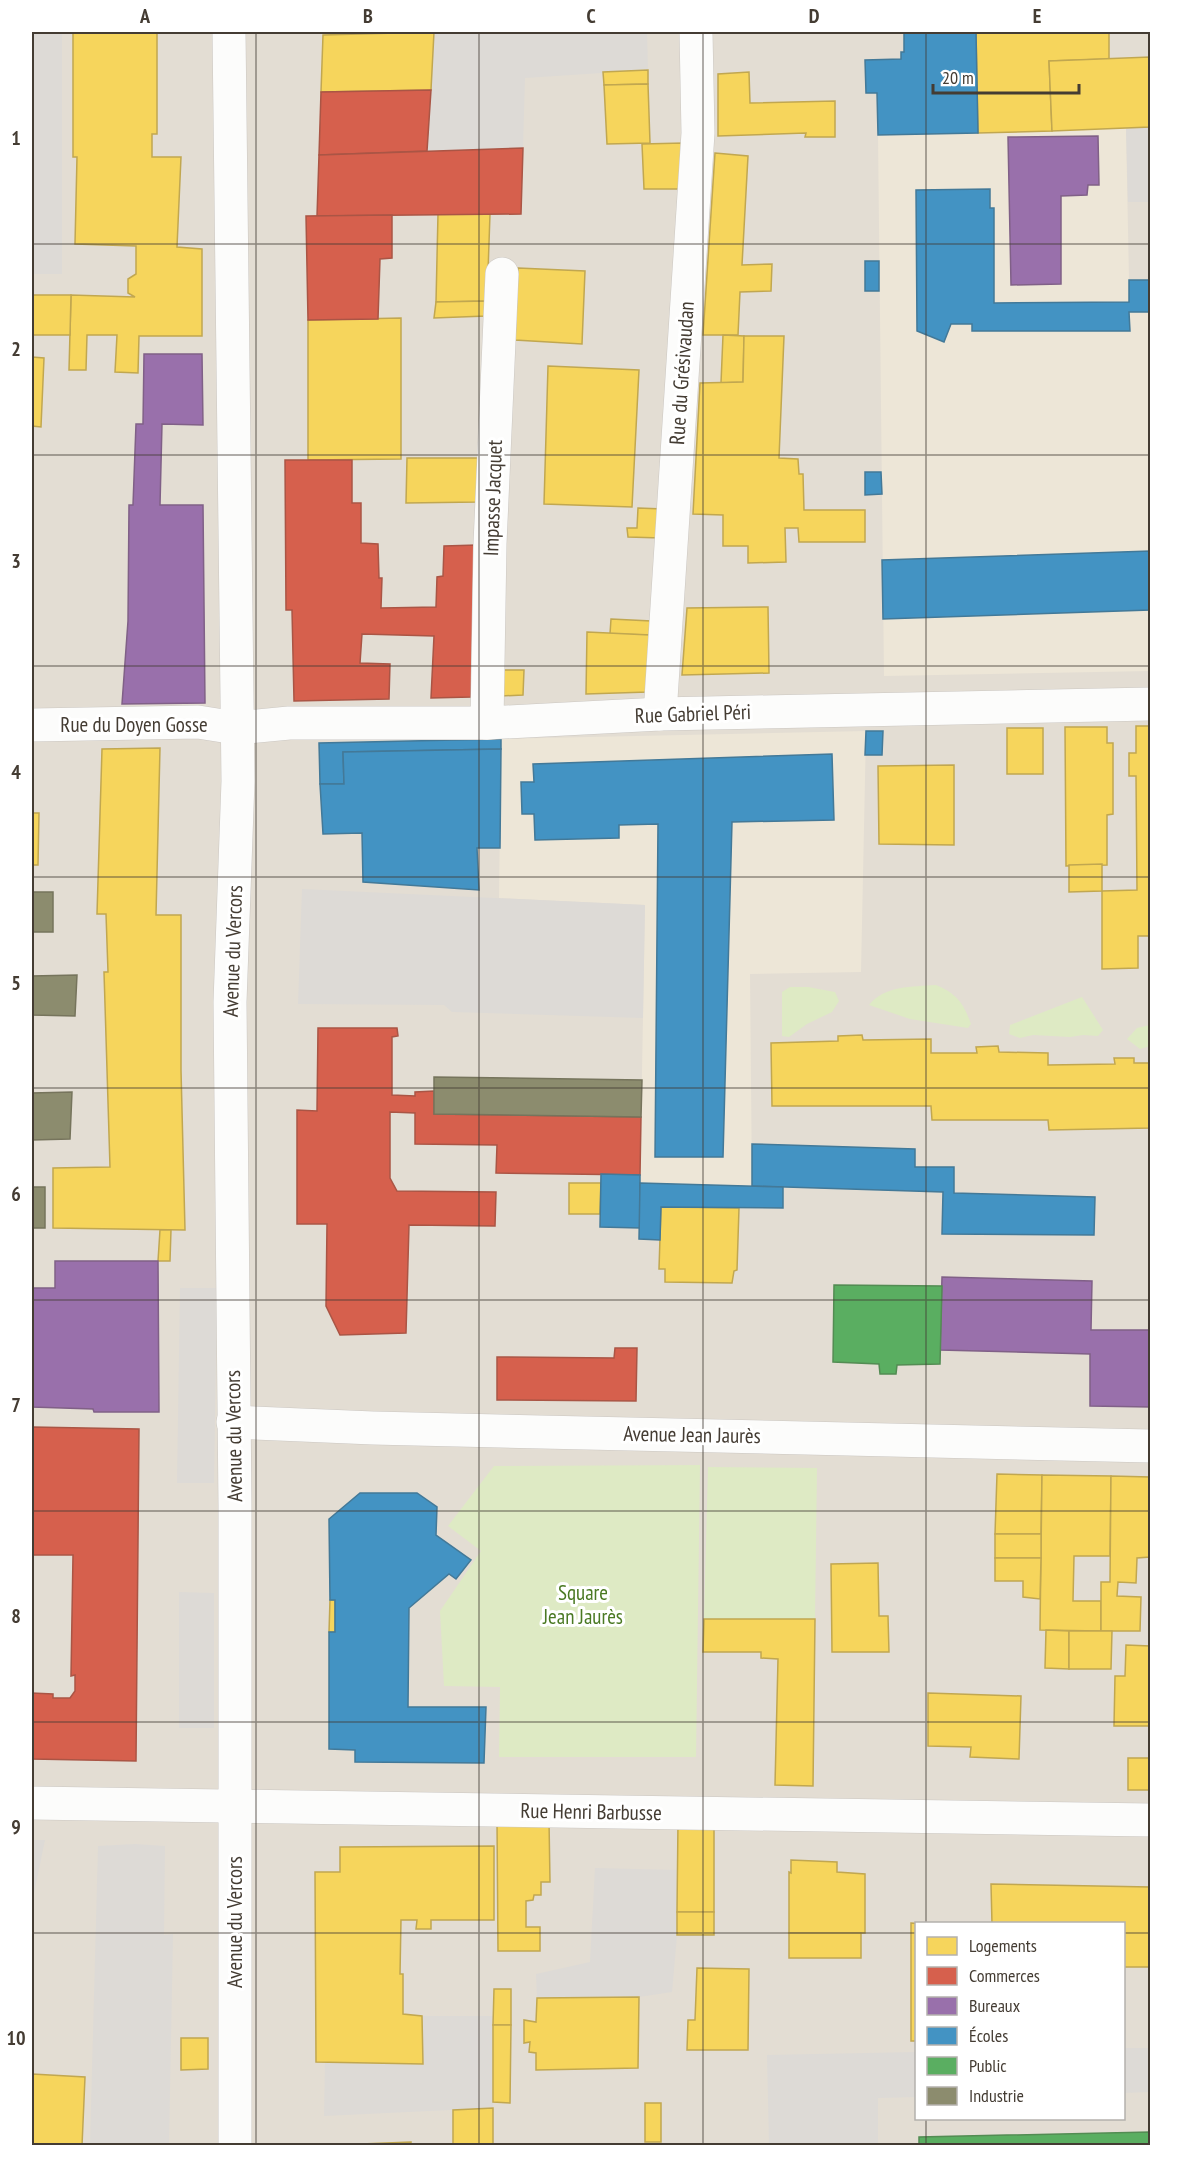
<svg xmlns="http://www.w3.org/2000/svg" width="1182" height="2177" font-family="'PT Sans Narrow',sans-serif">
<rect width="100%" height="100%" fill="#eeebe6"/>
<path fill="#e3ddd3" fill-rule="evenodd" d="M32,32h1118v2113l-1118,1zM916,1924h208v194h-208z"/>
<g fill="#ede6d7">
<polygon points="1126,128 1129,280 1150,280 1150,671 884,676 878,135"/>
<polygon points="866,731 861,972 750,974 752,1186 640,1183 645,905 499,898 501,739"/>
</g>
<g fill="#deeac4">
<path d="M936,985c21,9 27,17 35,39l-3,4 -58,-9 -41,-14c16,-20 43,-18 67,-20z"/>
<polygon points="790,987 808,987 835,992 839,1001 832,1012 807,1024 789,1037 782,1036 782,992"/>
<polygon points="1082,997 1103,1030 1098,1036 1083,1035 1070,1037 1033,1035 1020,1038 1009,1034 1010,1025"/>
<polygon points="1150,1025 1150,1046 1140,1049 1127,1039 1137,1028"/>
<polygon points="700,1465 696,1757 499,1757 500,1687 444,1686 440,1611 481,1551 448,1526 494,1466"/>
<polygon points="708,1467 817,1468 815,1619 704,1619"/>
</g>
<g fill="#dddad6">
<rect x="32" y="32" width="30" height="242"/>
<polygon points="434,32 647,32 648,70 525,78 523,148 427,151"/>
<polygon points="1150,127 1150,202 1128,202 1126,128"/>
<polygon points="302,889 645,905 643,1018 452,1012 444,1005 298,1004"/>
<polygon points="180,1288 217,1288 214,1483 177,1483"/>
<polygon points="179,1592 214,1593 214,1728 179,1728"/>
<polygon points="32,1840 45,1840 32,1903"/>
<polygon points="135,1844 165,1846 164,1935 173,1934 169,2145 90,2145 98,1846"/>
<polygon points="595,1868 678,1870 677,1935 672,1992 639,1997 537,1998 536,1974 590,1962"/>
<polygon points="422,2016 493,2016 493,2108 324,2116 325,2062 423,2064"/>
<polygon points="1124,2048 1150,2048 1150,2092 1124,2093"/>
<polygon points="916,2052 916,2097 878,2098 878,2145 769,2145 767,2055"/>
</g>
<g fill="#f6d55c" stroke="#c1a750" stroke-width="1.5">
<polygon points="73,32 157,33 157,134 152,134 152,157 181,157 177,247 202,249 202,336 139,336 138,373 115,372 117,335 87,335 86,370 69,370 71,295 135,297 128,293 128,279 136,274 136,246 75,244 77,157 73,157"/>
<polygon points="341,32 434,32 341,34"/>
<polygon points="434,32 431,90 321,92 323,35"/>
<polygon points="976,32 1109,32 1109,59 1049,61 1052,131 978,133"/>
<polygon points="1150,57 1150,127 1052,131 1049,61"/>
<polygon points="648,70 648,84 604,85 603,72"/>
<polygon points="749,72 750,103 835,101 835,137 805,137 806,133 718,136 718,74"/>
<polygon points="648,84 650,143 607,144 604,85"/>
<polygon points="684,143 681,189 644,189 642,144"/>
<polygon points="715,153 748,156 742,265 772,264 771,291 740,292 738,335 703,335"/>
<polygon points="438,214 490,214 487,301 436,302"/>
<polygon points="518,268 585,271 582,344 515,340"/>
<polygon points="32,295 71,295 70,335 32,335"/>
<polygon points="487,301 486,316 434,318 436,302"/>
<polygon points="401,318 401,459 308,460 308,320"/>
<polygon points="723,335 744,336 743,382 721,383"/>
<polygon points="744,336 784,336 779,458 798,459 799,474 803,474 804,510 865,510 865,542 799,542 798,528 785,528 786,562 748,563 748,546 723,546 723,515 693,514 700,383 743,382"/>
<polygon points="32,357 44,358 41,427 32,426"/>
<polygon points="548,366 639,370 632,507 544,504"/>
<polygon points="407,458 480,458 478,502 406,503"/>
<polygon points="638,508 663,509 661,538 628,537 627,528 637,528"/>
<polygon points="768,607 769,673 682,675 687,608"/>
<polygon points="611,619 651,621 650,635 610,634"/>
<polygon points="587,632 650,635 648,692 586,694"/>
<polygon points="502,670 524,670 523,695 501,696"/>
<polygon points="1136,726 1150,726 1150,936 1138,936 1138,968 1102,969 1102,891 1137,890 1136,776 1129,776 1129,753 1136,753"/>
<polygon points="1065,727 1107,727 1107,743 1113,743 1113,814 1107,815 1107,865 1066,866"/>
<rect x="1007" y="728" width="36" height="46"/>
<polygon points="160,748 156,915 181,915 181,1070 185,1230 53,1228 53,1168 110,1167 104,972 108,972 106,914 97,914 102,749"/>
<polygon points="954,765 954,845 879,844 878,766"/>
<polygon points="32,813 39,813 38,865 32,865"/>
<polygon points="1102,864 1102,891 1069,892 1069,865"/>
<polygon points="862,1035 863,1040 931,1039 931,1053 977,1053 976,1047 998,1046 999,1052 1048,1053 1048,1065 1115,1064 1114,1058 1134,1058 1134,1063 1150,1063 1150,1128 1049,1130 1048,1120 932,1120 931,1106 772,1106 771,1043 838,1041 838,1036"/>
<polygon points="569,1183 601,1183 600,1214 569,1214"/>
<polygon points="661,1207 739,1208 737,1270 734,1271 732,1283 665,1282 665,1269 659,1269"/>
<polygon points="160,1230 171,1230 170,1261 158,1261"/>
<polygon points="997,1474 1042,1475 1041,1534 995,1534"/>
<polygon points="1042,1475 1111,1476 1110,1556 1074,1556 1073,1601 1101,1601 1101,1631 1040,1630"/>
<polygon points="1111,1476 1150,1477 1150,1557 1137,1558 1136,1583 1118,1582 1117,1596 1141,1597 1140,1631 1101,1631 1101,1582 1110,1582"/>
<rect x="995" y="1534" width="46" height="24"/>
<polygon points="995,1558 1041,1558 1040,1599 1023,1597 1023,1581 995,1581"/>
<polygon points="878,1563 879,1616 888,1616 889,1652 832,1652 831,1564"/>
<polygon points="330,1600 335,1600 335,1632 329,1632"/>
<polygon points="704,1619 815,1619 813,1786 775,1785 778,1659 761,1658 761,1652 703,1652"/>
<polygon points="1046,1630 1069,1631 1069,1669 1045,1668"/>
<polygon points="1069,1631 1112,1631 1111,1669 1069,1669"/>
<polygon points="1126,1645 1150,1646 1150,1726 1114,1726 1115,1676 1125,1676"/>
<polygon points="928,1693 1021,1696 1019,1759 970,1757 971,1747 928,1746"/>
<rect x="1128" y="1758" width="22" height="32"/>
<polygon points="497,1820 549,1820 550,1882 541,1882 541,1895 534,1895 533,1900 526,1901 526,1927 540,1927 540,1951 498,1951"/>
<polygon points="678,1822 714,1822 714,1912 677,1912"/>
<polygon points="494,1846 494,1920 431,1920 431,1929 416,1929 417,1920 401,1920 400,1974 403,1974 403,2014 422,2016 423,2064 316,2062 315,1872 340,1872 340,1847"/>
<polygon points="791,1860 837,1862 837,1872 865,1874 865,1933 789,1933 789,1872 791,1873"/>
<polygon points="991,1884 1150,1887 1150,1967 1124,1967 1124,1924 992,1924"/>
<rect x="677" y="1912" width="37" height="23"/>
<polygon points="911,1923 924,1924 916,1924 916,2041 911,2041"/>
<rect x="789" y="1933" width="72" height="25"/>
<polygon points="697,1968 749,1969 748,2050 687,2050 688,2020 695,2020"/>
<polygon points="494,1989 511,1989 511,2025 493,2025"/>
<polygon points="639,1997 638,2068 536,2070 536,2053 529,2052 530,2042 524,2043 524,2020 536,2022 537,1998"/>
<polygon points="493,2025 511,2025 510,2103 493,2102"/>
<polygon points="181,2038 208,2038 208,2069 181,2070"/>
<polygon points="32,2074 85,2077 82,2146 32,2146"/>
<rect x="645" y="2103" width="16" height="39"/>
<polygon points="493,2108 493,2146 453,2146 453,2110"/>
<polygon points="411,2142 411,2146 336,2146 336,2145"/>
</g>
<g fill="#d6604d" stroke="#aa5545" stroke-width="1.5">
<polygon points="431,90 427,151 319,155 321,92"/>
<polygon points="523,148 521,214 317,216 319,155"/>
<polygon points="392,215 392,258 380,259 378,319 308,320 306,216"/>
<polygon points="285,460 352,460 352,503 361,503 361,543 378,544 379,578 382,578 381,608 436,607 437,577 443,576 444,546 477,545 471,697 431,698 434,636 362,634 360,663 390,664 389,699 294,701 292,610 286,610"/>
<polygon points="318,1028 397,1028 398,1036 392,1037 392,1095 415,1096 415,1092 434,1091 434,1114 641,1117 640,1175 496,1173 497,1145 415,1144 415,1113 390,1112 390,1178 397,1191 496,1192 495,1226 409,1225 406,1333 340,1335 326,1306 327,1224 297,1224 297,1110 317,1111"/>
<polygon points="615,1348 637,1348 636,1401 497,1400 497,1357 614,1358"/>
<polygon points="32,1427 139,1429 136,1761 32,1759 32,1693 53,1694 53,1698 70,1698 75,1691 75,1675 71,1676 73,1555 32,1555"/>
</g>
<g fill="#9970ab" stroke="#806087" stroke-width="1.5">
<polygon points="1098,136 1099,185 1088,185 1087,195 1061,196 1061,284 1011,285 1008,137"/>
<polygon points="144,354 202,354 203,425 162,424 160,505 203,505 205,703 122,704 128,621 129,505 133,505 136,424 143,424"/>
<polygon points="55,1261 158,1261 159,1412 94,1412 93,1409 32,1407 32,1288 55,1288"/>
<polygon points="942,1277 1092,1281 1091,1330 1150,1330 1150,1407 1090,1406 1090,1354 940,1350"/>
</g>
<g fill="#4393c3" stroke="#437998" stroke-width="1.5">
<polygon points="904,32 976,32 978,133 878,135 877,93 866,93 865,60 901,59 901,52 904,52"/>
<polygon points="990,189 990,208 994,208 994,303 1129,302 1129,280 1150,280 1150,312 1129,312 1130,331 972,331 972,324 951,324 944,342 917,331 916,190"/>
<rect x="865" y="261" width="14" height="30"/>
<polygon points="865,472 881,472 882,494 865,495"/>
<polygon points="1150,551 1150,610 883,619 882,560"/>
<polygon points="866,731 883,731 882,755 865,755"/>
<polygon points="501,739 501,749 343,752 344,784 320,784 319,743"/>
<polygon points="501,749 500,848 477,848 479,890 363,882 362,833 323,834 320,784 344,784 343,752"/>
<polygon points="832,754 834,820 732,822 723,1157 655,1157 658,824 619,825 619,838 535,840 534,814 522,814 521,782 534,782 533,764"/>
<polygon points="752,1144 915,1149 915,1167 954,1167 954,1193 1095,1197 1094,1235 942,1234 943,1192 752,1186"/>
<polygon points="601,1174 640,1175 640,1228 600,1227"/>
<polygon points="640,1183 783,1187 783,1208 661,1207 660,1240 639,1239"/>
<polygon points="360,1493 417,1493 437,1507 436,1535 471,1560 456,1579 449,1574 409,1608 408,1707 486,1707 484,1763 355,1762 355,1750 329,1749 329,1632 335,1632 335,1600 330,1600 329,1519"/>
</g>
<g fill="#5aae61" stroke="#538c53" stroke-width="1.5">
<polygon points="834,1285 942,1286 940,1364 897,1365 896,1374 880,1374 879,1364 833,1362"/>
<polygon points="1150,2132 1150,2146 919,2146 919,2137"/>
</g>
<g fill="#8c8c6e" stroke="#76745c" stroke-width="1.5">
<rect x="32" y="892" width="21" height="40"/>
<polygon points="77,975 75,1016 32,1015 32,976"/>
<polygon points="434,1077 642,1080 641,1117 434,1114"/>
<polygon points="72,1092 70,1139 32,1140 32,1093"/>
<rect x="32" y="1187" width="13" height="41"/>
</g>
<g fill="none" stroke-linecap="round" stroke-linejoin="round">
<g stroke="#cbc7c2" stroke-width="34">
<g id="minor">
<polyline points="660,714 698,133 696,32"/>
<polyline points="487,723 490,544 502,274"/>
<polyline points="32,725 198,722 236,728 289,723 487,723 660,714 1150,704"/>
<polyline points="32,1803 1150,1820"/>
</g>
</g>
<g stroke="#cbc7c2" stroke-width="34">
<g id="tertiary">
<polyline points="229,32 238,781 230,1002 235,1505 235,2146"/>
<polyline points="233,1422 373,1428 1150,1446"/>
</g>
</g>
<use href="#minor" stroke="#fcfcfb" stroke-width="33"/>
<use href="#tertiary" stroke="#fcfcfb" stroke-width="33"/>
</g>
<path fill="none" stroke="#443c33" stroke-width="1.5" stroke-opacity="0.55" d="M256,32v2114M479,32v2114M703,32v2114M926,32v1892M32,244h1118M32,455h1118M32,666h1118M32,877h1118M32,1088h1118M32,1300h1118M32,1511h1118M32,1722h1118M32,1933h884M1124,1933h26M926,2118v28"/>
<g text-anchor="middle" stroke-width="6" stroke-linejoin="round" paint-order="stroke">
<g font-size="21" fill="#443c33" stroke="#fff">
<text transform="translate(682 373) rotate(-86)" y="7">Rue du Grésivaudan</text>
<text transform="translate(493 498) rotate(-88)" y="7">Impasse Jacquet</text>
<text transform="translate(693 714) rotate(-2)" y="7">Rue Gabriel Péri</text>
<text x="134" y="732">Rue du Doyen Gosse</text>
<text transform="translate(233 951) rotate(-88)" y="7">Avenue du Vercors</text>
<text transform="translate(692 1435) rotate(1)" y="7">Avenue Jean Jaurès</text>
<text transform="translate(234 1436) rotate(-91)" y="7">Avenue du Vercors</text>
<text transform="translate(591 1812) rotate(1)" y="7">Rue Henri Barbusse</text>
<text transform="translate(235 1922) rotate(-90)" y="7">Avenue du Vercors</text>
</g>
<g font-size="21" fill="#4a7923" stroke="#fff">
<text x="583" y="1600">Square<tspan x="583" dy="24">Jean Jaurès</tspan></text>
</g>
</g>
<rect width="1182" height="2177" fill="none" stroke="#ffffff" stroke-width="66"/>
<rect x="915" y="1922" width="210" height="198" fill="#ffffff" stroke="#b4b1ad" stroke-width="1.5"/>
<rect x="927" y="1937" width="30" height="18" fill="#f6d55c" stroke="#b4b1ad" stroke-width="1.5"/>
<text x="969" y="1952" font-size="18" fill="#443c33">Logements</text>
<rect x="927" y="1967" width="30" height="18" fill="#d6604d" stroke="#b4b1ad" stroke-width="1.5"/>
<text x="969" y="1982" font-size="18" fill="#443c33">Commerces</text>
<rect x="927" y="1997" width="30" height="18" fill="#9970ab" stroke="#b4b1ad" stroke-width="1.5"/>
<text x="969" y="2012" font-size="18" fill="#443c33">Bureaux</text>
<rect x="927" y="2027" width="30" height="18" fill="#4393c3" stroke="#b4b1ad" stroke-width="1.5"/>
<text x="969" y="2042" font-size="18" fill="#443c33">Écoles</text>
<rect x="927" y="2057" width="30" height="18" fill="#5aae61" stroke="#b4b1ad" stroke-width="1.5"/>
<text x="969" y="2072" font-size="18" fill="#443c33">Public</text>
<rect x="927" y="2087" width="30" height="18" fill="#8c8c6e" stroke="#b4b1ad" stroke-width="1.5"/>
<text x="969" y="2102" font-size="18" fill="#443c33">Industrie</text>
<path d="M933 84v9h146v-9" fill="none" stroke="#443c33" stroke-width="3"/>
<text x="942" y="84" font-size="18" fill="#443c33" stroke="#ffffff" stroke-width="4.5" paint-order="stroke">20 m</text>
<rect x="33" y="33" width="1116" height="2111" fill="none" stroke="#443c33" stroke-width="2"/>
<g font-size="20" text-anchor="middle" font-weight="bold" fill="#443c33">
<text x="145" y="23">A</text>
<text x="368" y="23">B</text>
<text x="591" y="23">C</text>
<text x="814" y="23">D</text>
<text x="1037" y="23">E</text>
<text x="16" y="145">1</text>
<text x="16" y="356">2</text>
<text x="16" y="568">3</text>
<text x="16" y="779">4</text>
<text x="16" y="990">5</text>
<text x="16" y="1201">6</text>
<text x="16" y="1412">7</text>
<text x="16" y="1623">8</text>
<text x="16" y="1834">9</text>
<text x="16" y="2045">10</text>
</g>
</svg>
